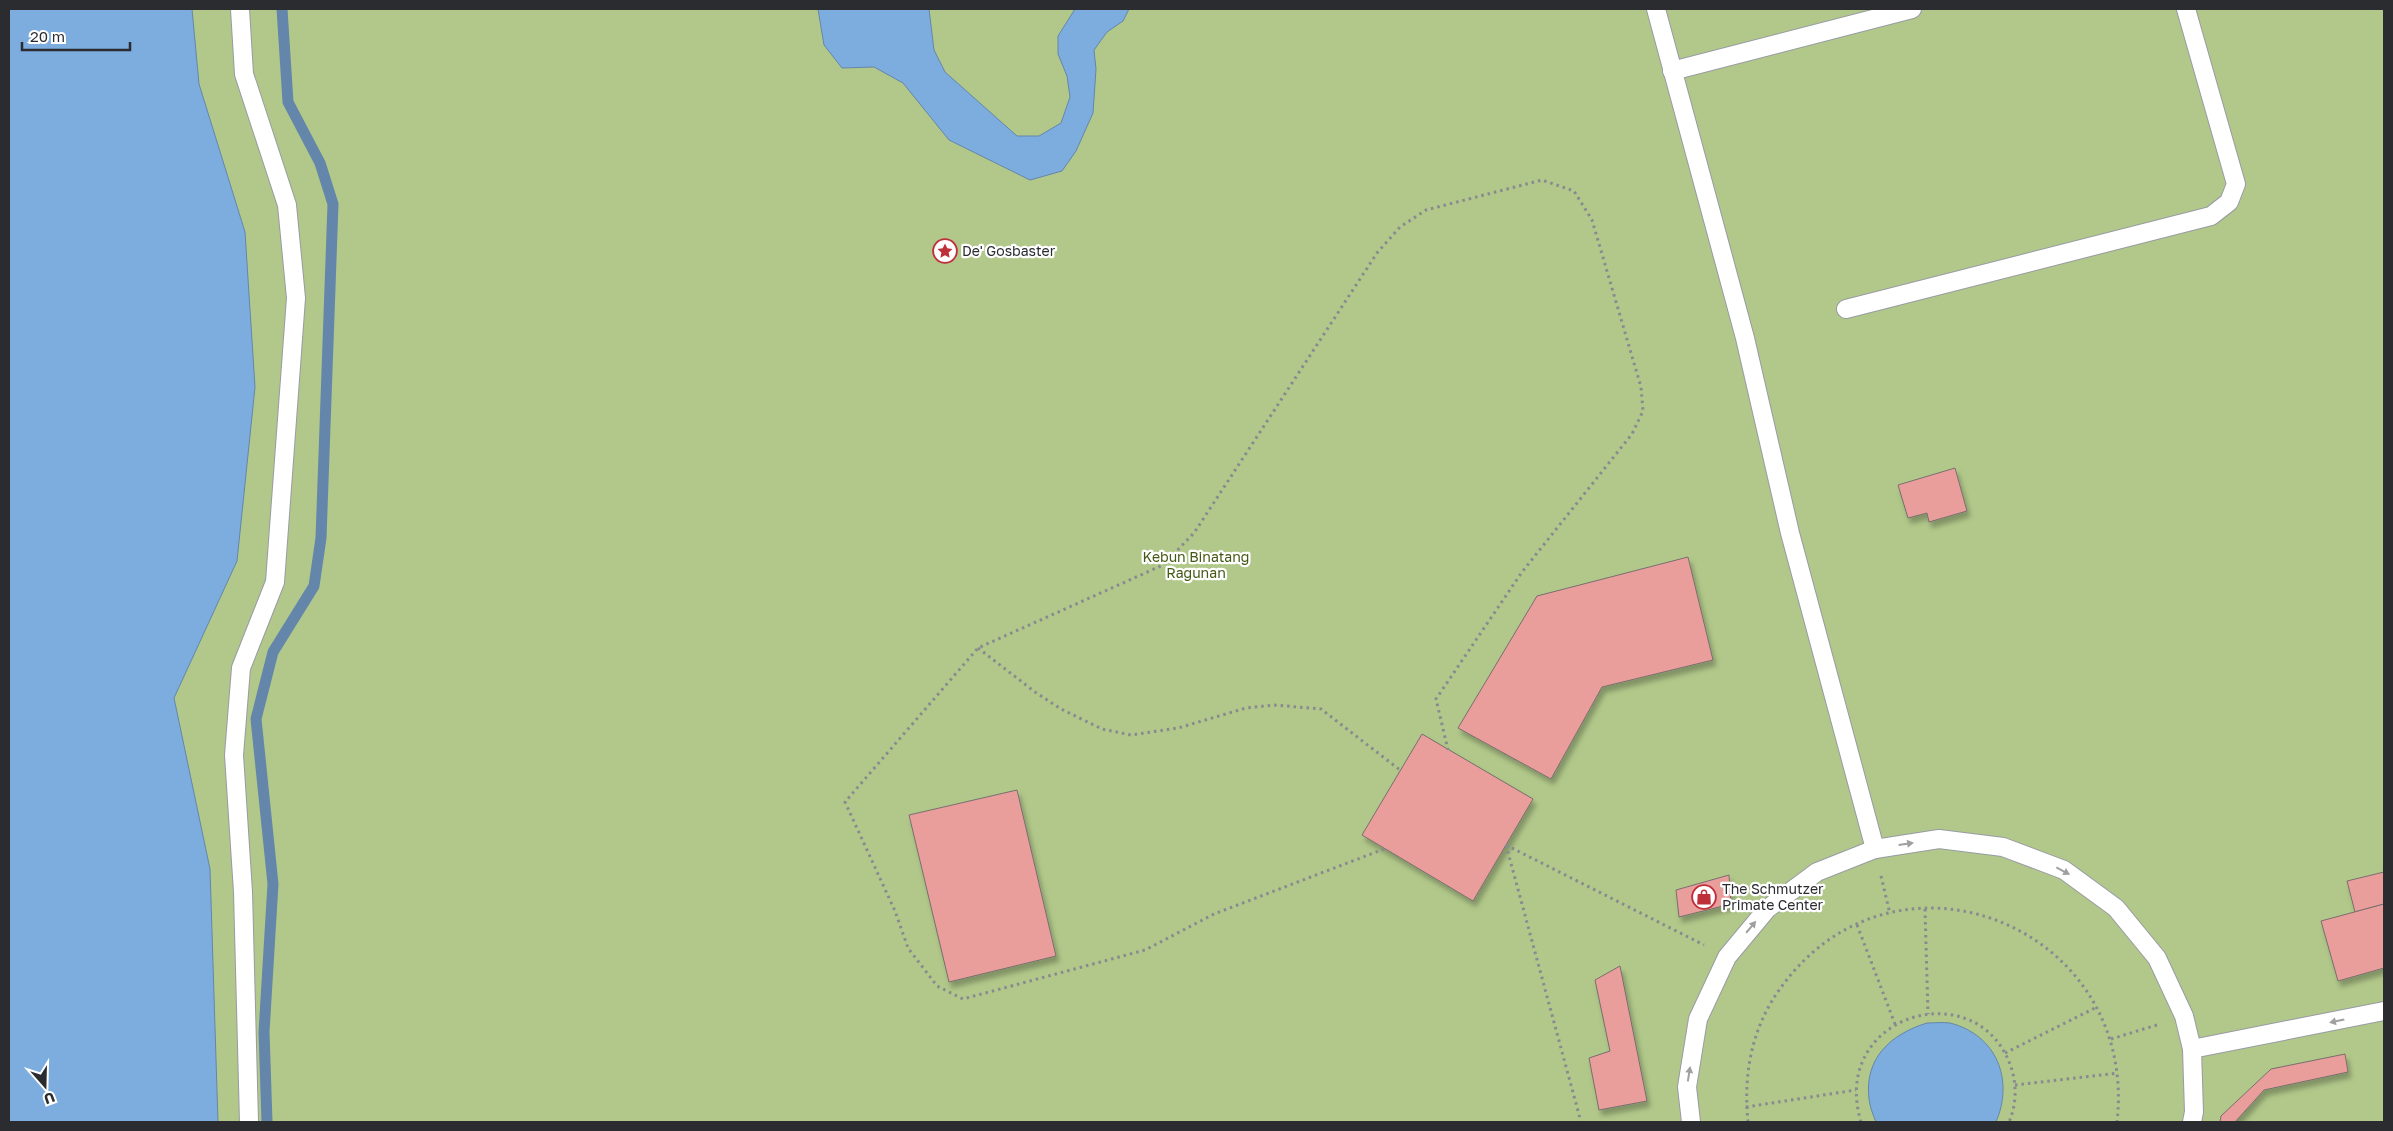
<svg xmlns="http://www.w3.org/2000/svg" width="2393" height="1131" font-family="'Golos Text',sans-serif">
<defs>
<filter id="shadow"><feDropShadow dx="3" dy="5.5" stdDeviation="2.5" flood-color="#0004"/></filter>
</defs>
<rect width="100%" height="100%" fill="#e7eaf3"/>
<rect fill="#b1c88a" x="9" y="9" width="2375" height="1113"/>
<g fill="#7daddf" stroke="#6486aa">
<polygon points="9,9 192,9 199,84 245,232 255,387 237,561 174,698 210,869 218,1122 9,1122"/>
<polygon points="818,9 929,9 934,50 945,72 1017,136 1039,136 1061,123 1070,97 1067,76 1058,54 1058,36 1075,9 1129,9 1123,21 1107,32 1094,50 1096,69 1093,113 1076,151 1062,171 1030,180 949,140 903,83 874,67 842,68 824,45"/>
<path d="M1927,1023c7,0 16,-1 23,0 47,12 64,57 46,99h-120c-3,-7 -6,-15 -7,-23 -5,-41 22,-65 58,-76z"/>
</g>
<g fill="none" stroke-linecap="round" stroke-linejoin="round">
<polyline stroke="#6486aa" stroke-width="11" points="267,1122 264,1032 273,884 256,719 273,652 314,586 321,538 333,204 320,163 288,102 282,9"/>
</g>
<g fill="#e99e9c" stroke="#786e6d" filter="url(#shadow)">
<polygon points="1955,468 1967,511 1929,522 1927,513 1908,518 1898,485"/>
<polygon points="1688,557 1713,660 1602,687 1551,779 1458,728 1537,596"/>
<polygon points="1422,734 1533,799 1473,901 1362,835"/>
<polygon points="1017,790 1056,956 949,982 909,815"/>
<polygon points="2384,872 2384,904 2355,912 2347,881"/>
<polygon points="1729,875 1731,904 1679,917 1676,890"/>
<polygon points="2384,904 2384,968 2338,981 2321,921"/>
<polygon points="1620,966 1647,1101 1599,1110 1589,1058 1610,1051 1595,980"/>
<polygon points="2345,1054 2348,1072 2264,1090 2235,1122 2220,1122 2221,1116 2271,1069"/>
</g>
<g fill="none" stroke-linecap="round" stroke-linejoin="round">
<g stroke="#989ba3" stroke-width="20">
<g id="lane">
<polyline points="240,9 244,74 287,205 296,298 275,582 241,668 234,755 243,892 249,1122"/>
<polyline points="1656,9 1745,338 1790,533 1875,849"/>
<polyline points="1672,71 1912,9"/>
<polyline points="1846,309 2211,216 2229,202 2236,184 2186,9"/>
<polyline points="2192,1049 2384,1011"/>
<polyline points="1691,1122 1687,1087 1698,1019 1727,957 1767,909 1817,872 1875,849 1939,839 2003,847 2064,870 2116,908 2157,958 2184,1016 2192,1049 2194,1112 2192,1122"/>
</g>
</g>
<g stroke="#888a90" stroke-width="3" stroke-dasharray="2.5 4" stroke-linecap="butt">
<polyline points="978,648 1035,692 1061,709 1102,729 1131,735 1178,728 1246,708 1274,705 1321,709 1400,770"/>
<polyline points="1506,845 1581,1122"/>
<polyline points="1506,845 1704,945"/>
<polyline points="1384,849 1214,914 1145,950 963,999 937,986 908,948 895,911 845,802 978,648 1163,565 1194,533 1377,253 1400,227 1426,210 1542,180 1574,191 1592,220 1641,387 1643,411 1632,434 1522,572 1436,699 1448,750"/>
<polyline points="1881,876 1890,914"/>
<polyline points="1925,909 1928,1014"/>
<polyline points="1857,925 1895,1024"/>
<polyline points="2111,1039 2157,1025"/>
<polyline points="2005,1053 2097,1007"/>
<polyline points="2015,1085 2118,1073"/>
<polyline points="1746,1107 1856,1090"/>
<path d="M1748,1122c-5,-49 4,-96 34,-136 115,-157 357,-59 335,136"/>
<path d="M1861,1122c-33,-109 120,-152 151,-52 5,17 4,36 -3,52"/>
</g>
<use href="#lane" stroke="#fff" stroke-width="18"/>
</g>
<defs><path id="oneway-solid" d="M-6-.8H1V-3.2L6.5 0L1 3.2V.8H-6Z" transform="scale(1.25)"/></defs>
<g fill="#a0a0a2">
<use href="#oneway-solid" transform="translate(1906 844) rotate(-8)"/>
<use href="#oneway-solid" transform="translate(2063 871) rotate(28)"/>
<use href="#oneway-solid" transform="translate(1751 927) rotate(-50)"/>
<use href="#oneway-solid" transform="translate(2337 1021) rotate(168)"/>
<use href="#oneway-solid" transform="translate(1689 1074) rotate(-81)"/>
</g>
<defs>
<g id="sight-ring" transform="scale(1.25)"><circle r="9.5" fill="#fff" stroke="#bf2f3a" stroke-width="1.5"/><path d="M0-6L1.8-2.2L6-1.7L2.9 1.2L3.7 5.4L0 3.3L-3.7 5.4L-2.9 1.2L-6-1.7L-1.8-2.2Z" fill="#bf2f3a"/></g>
<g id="shop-ring" transform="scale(1.25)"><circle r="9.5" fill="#fff" stroke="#bf2f3a" stroke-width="1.5"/><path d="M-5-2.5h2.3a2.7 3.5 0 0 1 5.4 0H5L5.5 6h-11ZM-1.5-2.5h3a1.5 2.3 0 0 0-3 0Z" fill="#bf2f3a"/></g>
</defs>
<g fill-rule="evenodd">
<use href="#sight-ring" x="945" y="251"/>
<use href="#shop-ring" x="1704" y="897"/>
</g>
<g text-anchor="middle" stroke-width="4.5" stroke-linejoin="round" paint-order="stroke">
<g font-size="14" fill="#2b2c30" stroke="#fff" text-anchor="start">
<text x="962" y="256">De' Gosbaster</text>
<text x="1722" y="894">The Schmutzer<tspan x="1722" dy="16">Primate Center</tspan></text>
</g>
<g font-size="14" fill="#445915" stroke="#fff">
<text x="1196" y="562">Kebun Binatang<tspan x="1196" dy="16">Ragunan</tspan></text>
</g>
</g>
<rect width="2393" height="1131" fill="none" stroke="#2b2c30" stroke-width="20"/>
<g transform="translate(45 1086) rotate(160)" stroke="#ffffff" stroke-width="4" paint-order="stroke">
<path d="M0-4L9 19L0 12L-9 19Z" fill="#2b2c30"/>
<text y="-8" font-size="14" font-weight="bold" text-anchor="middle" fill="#2b2c30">U</text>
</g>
<path d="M22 42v8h108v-8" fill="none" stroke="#2b2c30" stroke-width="2.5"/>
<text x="30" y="42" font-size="15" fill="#2b2c30" stroke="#ffffff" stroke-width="4" paint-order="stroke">20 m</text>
</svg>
